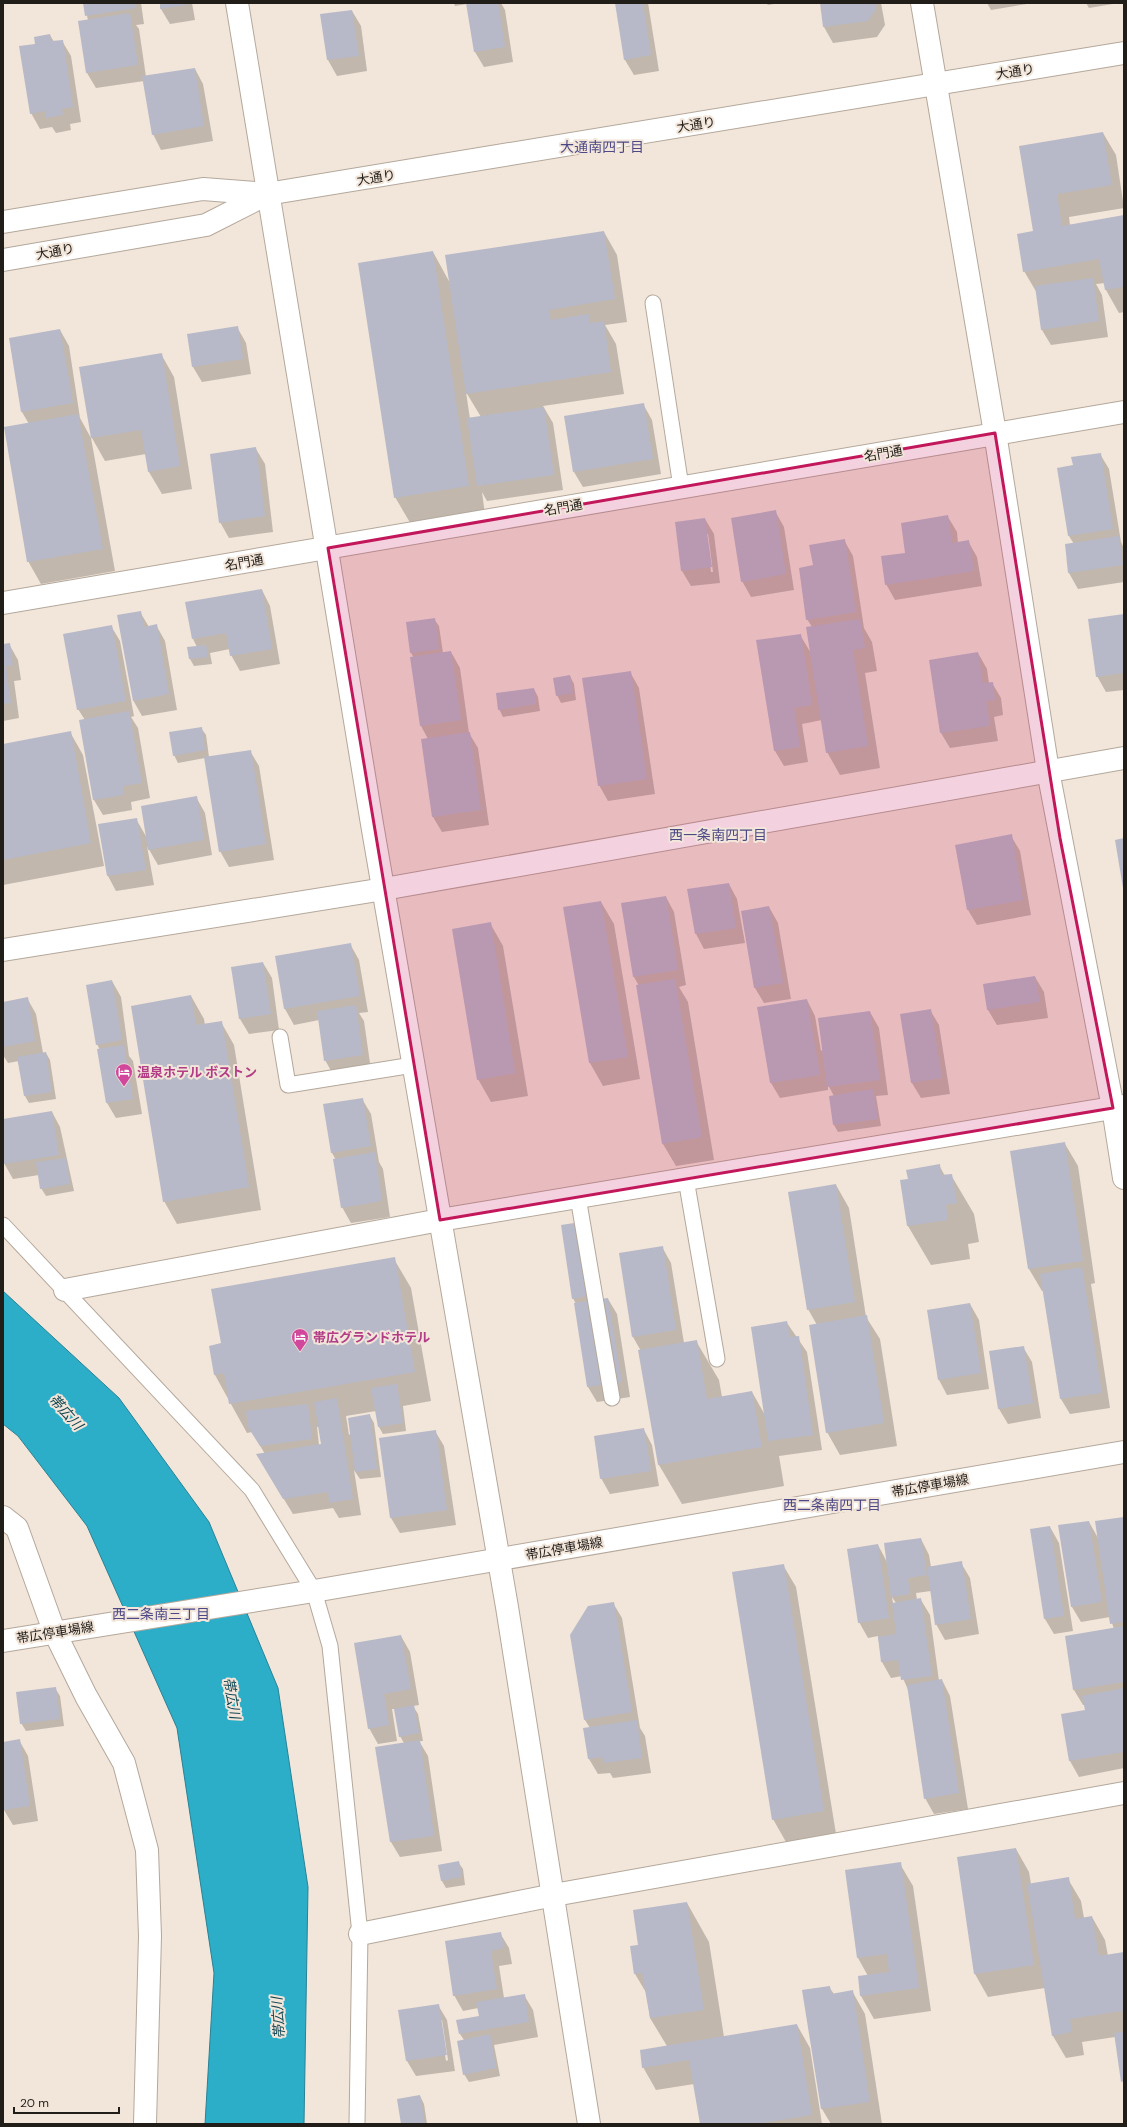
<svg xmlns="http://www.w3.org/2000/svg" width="1127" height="2127" font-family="'DM Sans','Noto Sans JP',sans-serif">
<rect width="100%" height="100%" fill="#f2e5d9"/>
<polygon fill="#2caec9" stroke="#298294" points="3,1291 119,1398 209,1522 278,1688 308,1887 304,2124 205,2124 214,1973 177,1728 87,1526 18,1436 3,1424"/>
<g fill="#0003" fill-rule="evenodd">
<polygon points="84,3 141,3 144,24 136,25 139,29 146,77 195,69 203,84 213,141 161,150 153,134 144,81 96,88 87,73 88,20"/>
<polygon points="161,3 192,3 195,20 170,24 161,9"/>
<polygon points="454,3 501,3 505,10 513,62 484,67 475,52 467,4 455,6"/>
<polygon points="616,3 648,3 659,71 634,75 625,60"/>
<polygon points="766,3 780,3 768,5"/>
<polygon points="821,3 881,3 885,25 877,37 833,43 824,27"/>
<polygon points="987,3 1033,3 991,10"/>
<polygon points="1086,3 1119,3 1089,8"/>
<polygon points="352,11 361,26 367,71 337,76 328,60 322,15"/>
<polygon points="50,35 54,42 62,41 71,56 81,122 70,124 71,130 56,133 52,127 40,129 31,113 36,45"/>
<polygon points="1103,133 1116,155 1124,208 1069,217 1070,225 1124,216 1124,312 1119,313 1106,290 1105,283 1096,284 1102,295 1108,337 1051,345 1042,330 1037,293 1024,271 1034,232 1020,147"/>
<path d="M604,232l13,23 10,67 -22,3 11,19 8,50 -81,12 10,17 10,67 -76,11 -5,-9 3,23 -73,11 -17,-29 38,-245 17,31zM466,392l15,25 -11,2z"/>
<polygon points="237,327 246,343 251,374 202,382 193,367 188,335"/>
<polygon points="60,330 69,346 80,418 91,438 115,571 41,584 28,561 29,424 22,412"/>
<polygon points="161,354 174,377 192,489 162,494 149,472 146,454 105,461 92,438 80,368"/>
<polygon points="643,404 652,420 661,474 583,487 574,472"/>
<polygon points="256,449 265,464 273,532 229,538 220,522"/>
<polygon points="1100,454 1109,469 1121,542 1124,548 1124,582 1078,589 1069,573 1066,545 1074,544 1069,536 1074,466"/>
<polygon points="775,511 784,527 794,590 751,597 742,581"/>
<polygon points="948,517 957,532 958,543 968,541 977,557 982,586 895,600 886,584 906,554"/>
<path d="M705,519l9,15 6,49 -29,3 -9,-15 -6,-48zM706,534h2l5,38h-2z"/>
<polygon points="844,540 853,556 864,628 872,642 877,671 865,673 880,768 840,775 827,752 822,720 802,724 808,762 784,766 775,751 800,635 811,653 812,627 807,619 814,566"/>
<polygon points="262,590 270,606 280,664 240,671 231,655 230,649 210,653 212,664 194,666 190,659 197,647 193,639"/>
<polygon points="140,612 149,627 156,625 165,641 177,710 142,716 133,700"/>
<polygon points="1124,615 1124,690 1106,692 1097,676"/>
<polygon points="434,619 439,626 443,653 451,652 460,668 469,733 478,748 489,825 442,832 433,817 422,739 428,739 421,726 411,658 414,658 411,653"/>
<polygon points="111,626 120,641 134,716 131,717 138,728 150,798 131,802 132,810 103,815 94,800 80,721 85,720 78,709"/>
<polygon points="9,644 18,660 21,680 14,681 19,718 3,721 3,645"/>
<polygon points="978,653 987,669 989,683 992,683 1001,698 1003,715 994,717 998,741 950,748 941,733 930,661"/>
<polygon points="630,672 639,688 655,794 608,801 599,785"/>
<polygon points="570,676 574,684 576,700 561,703 557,695"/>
<polygon points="534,689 538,697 540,711 503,717 499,709"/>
<polygon points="201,728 206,735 209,757 250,751 259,766 274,860 229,867 220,851 205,758 178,763 174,755"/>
<polygon points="70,732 83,755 104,866 3,885 3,745"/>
<polygon points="196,797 205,813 212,855 158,865 147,846 154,885 116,891 108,876 136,819 147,838"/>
<polygon points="1011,836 1020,851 1031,915 977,925 968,910"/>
<polygon points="729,884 737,899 745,943 704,949 696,934"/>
<polygon points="666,897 674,912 686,985 679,987 688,1002 714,1160 676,1166 663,1144 639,986 634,977 622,904"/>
<polygon points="601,902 614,924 640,1079 603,1086 590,1063 564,908"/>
<polygon points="769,907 778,923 791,999 764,1003 755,988"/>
<polygon points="490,923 503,946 528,1096 491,1102 478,1079"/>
<polygon points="350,944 359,960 368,1012 359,1013 364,1021 371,1070 334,1076 325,1060 319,1020 294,1025 285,1009 276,957"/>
<polygon points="263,963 272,978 279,1030 249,1034 240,1019"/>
<polygon points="1035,977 1044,992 1048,1018 997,1025 988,1010 984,985"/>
<polygon points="112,981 121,997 129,1056 133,1061 142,1114 116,1118 107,1103 100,1050 97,1044"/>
<polygon points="191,996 204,1019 205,1025 221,1022 234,1045 261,1210 177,1224 164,1201"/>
<polygon points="27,998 36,1014 43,1053 46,1053 50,1060 56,1099 29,1103 25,1096 19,1061 8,1063 3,1055 3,1003"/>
<polygon points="807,1000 815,1016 821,1051 870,1012 879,1028 888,1095 876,1096 881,1126 838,1132 834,1125 834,1096 828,1085 828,1090 780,1098 771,1083"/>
<polygon points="930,1010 939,1025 950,1094 921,1098 912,1083"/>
<polygon points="362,1099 371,1114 379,1162 383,1169 390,1217 351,1223 342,1207 336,1160 332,1153"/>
<polygon points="52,1112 60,1127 74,1191 46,1196 41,1188 39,1175 13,1179 4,1163 3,1120"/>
<polygon points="1065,1144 1078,1166 1095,1283 1091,1284 1110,1408 1070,1414 1061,1399 1044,1291 1042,1291 1029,1269"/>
<polygon points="939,1165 945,1176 951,1175 974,1214 979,1242 968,1244 970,1259 931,1265 908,1226 901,1181 909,1180"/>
<polygon points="836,1185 849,1208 866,1317 880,1339 897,1446 840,1455 827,1432 817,1325 808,1309"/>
<polygon points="562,1226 600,1300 608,1299 617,1314 630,1397 597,1402 588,1387 575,1304 576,1304 573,1298"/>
<polygon points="662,1247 671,1263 684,1343 696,1341 719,1380 722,1397 752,1392 765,1415 787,1323 807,1352 822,1450 779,1456 784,1486 682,1504 659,1465 639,1351 641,1351 633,1337"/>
<path d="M394,1259l17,29 20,113 -28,5 3,25 -23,3 -4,-7 -3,-16 -30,5 3,19 21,-19 4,7 7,54 -21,2 -6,-9 7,45 -22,3 -6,-10 -40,6 -27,-44 -1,-16 -13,-22 -5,1 -32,-58 7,-31zM317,1427h2l3,18h-3z"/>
<polygon points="970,1304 979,1320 989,1389 947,1395 939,1380 928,1311"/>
<polygon points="1023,1347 1032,1362 1041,1418 1008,1424 999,1409"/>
<polygon points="644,1430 652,1445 659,1486 610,1494 601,1478"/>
<polygon points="435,1431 444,1446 456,1525 400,1533 391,1518"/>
<polygon points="1124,1518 1124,1768 1079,1777 1070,1761 1062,1715 1086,1711 1085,1705 1083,1705 1074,1690 1114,1629 1110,1617 1081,1622 1072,1607 1089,1522 1098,1538"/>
<polygon points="1050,1527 1059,1543 1073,1631 1054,1634 1045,1619"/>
<path d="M921,1539l8,16 2,12 30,-4 9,15 9,56 -34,6 -9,-16 -5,-33 -15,2 1,7h4l9,15 9,66 3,-1 8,16 18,113 -34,5 -9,-16 -16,-106 -7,-16 -11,2 -9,-16 -4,-26 -10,2 -9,-16 19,-77 9,17zM892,1597l4,6h-3z"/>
<polygon points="783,1565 796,1587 836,1834 786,1842 773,1819"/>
<polygon points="613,1603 622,1618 640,1728 645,1736 651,1773 613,1778 610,1773 598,1774 589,1759 585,1729 590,1728 585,1720"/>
<polygon points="401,1636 410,1652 419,1705 413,1706 418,1714 423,1741 419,1741 428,1756 442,1851 400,1857 391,1842 404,1743 400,1736 395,1709 392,1709 397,1741 378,1744 369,1728"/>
<polygon points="55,1688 60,1696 64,1726 26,1731 21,1723"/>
<polygon points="19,1740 28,1756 38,1821 13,1825 4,1810 3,1804 3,1743"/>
<polygon points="1016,1849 1029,1872 1031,1884 1068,1879 1081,1901 1084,1918 1092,1917 1105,1940 1108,1956 1124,1953 1124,2085 1115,2037 1082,2042 1084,2055 1066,2058 1053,2036 1045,1988 988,1997 975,1974 958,1858"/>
<polygon points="458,1862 463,1869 465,1885 446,1888 442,1881 439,1865"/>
<polygon points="900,1864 913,1886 931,2011 874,2019 861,1996 859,1977 868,1976 858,1958"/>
<polygon points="687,1903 709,1942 724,2037 797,2025 810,2048 822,2124 701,2124 694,2084 656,2090 643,2067 667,2046 650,2018 647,1994 635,1974 631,1947 640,1945"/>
<polygon points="500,1933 509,1948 512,1964 499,1966 504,1998 524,1995 533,2010 538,2037 494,2045 500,2076 469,2082 464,2074 464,2040 460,2034 480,2017 478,2008 463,2011 454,1995"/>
<polygon points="829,1987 834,1994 852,1991 865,2014 882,2124 831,2124 822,2109 804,1990"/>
<path d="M438,2005l9,15 8,51 -39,5 -9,-15 -8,-50zM440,2020h2l6,40 -2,1z"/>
<polygon points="420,2096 424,2104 427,2124 402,2124"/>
</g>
<g fill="#b7b9c8">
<polygon points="83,3 135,3 136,8 85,16"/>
<polygon points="160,3 186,3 187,5 160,9"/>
<polygon points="466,3 498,3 505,47 474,52"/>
<polygon points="615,3 643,3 651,55 624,60"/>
<polygon points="820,3 875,3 876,9 868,21 823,27"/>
<polygon points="352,10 359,56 327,60 320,14"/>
<polygon points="130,13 138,65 86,73 78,21"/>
<polygon points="50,34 51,41 63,40 73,107 62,109 63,115 46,118 45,111 30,114 19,46 35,44 34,37"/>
<polygon points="195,68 204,126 152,135 142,76"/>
<polygon points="1103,132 1112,185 1057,194 1062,226 1124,215 1124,287 1105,290 1099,259 1023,272 1017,234 1033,231 1019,146"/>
<polygon points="604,231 615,299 549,310 551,320 589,314 590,323 604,321 611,372 466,394 445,255"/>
<polygon points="433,251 469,486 394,498 358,263"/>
<polygon points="1093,278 1099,321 1041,330 1035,286"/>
<polygon points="238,326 243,359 192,367 187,334"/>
<polygon points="60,329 73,403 21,412 9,338"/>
<polygon points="162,353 180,466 148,472 141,430 91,438 79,367"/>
<polygon points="644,403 653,459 573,472 564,416"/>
<polygon points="544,407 554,475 477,486 467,418"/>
<polygon points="78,414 103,549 27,562 4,427"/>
<polygon points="256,447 265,516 219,523 210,454"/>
<polygon points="1101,453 1113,529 1068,536 1057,468 1073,465 1071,457"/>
<polygon points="776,510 786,574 741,582 731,518"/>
<polygon points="948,515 952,543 969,540 974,571 885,585 881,556 905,553 901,523"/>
<polygon points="705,518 712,567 681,571 675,522"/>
<polygon points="1119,536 1123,565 1068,573 1065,544"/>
<polygon points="845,539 856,612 806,620 799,568 813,565 809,545"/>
<polygon points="262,589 272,649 230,656 226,633 192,639 185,602"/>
<polygon points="141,611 144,627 157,624 169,694 133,701 117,615"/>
<polygon points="1124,614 1124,673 1096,677 1088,619"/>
<polygon points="435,618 439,649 410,653 406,622"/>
<polygon points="860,619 865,648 853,650 868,746 826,753 806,627"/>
<polygon points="112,625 126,701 77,710 63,634"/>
<polygon points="801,634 812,705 794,708 800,747 774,751 756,640"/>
<polygon points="10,643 13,665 6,666 11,703 3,704 3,644"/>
<polygon points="206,645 208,657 189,659 187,647"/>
<polygon points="451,651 461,720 420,726 410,657"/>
<polygon points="978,652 983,683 993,682 995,700 986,701 990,726 940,733 929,660"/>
<polygon points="631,671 647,779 598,786 582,678"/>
<polygon points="570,675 573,693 556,696 553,678"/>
<polygon points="534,688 536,704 498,710 496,693"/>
<polygon points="129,711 142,783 123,786 124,795 93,800 79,720"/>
<polygon points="202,727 205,750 173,756 169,732"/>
<polygon points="71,731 91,843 3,860 3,744"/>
<polygon points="470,732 481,810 432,817 421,739"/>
<polygon points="251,750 266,844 219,852 204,757"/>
<polygon points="197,796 204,840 148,850 141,806"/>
<polygon points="137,818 146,870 107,876 98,824"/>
<polygon points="1012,834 1023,900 967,910 955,845"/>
<polygon points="1124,838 1124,888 1123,888 1115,840"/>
<polygon points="729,883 736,928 695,934 687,889"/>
<polygon points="666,896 678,970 633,977 621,903"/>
<polygon points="601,901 628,1057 589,1063 563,907"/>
<polygon points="769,906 783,983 754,988 741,911"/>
<polygon points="491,922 515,1073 477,1080 452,929"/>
<polygon points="351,943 360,996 284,1009 275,956"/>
<polygon points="263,962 271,1014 239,1019 231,967"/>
<polygon points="1035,976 1040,1002 987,1010 983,984"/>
<polygon points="675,979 702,1137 662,1144 636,985"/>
<polygon points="112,980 122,1040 96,1045 86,985"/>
<polygon points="191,995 196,1025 222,1021 249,1187 163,1202 131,1006"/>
<polygon points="28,997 35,1041 3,1047 3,1002"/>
<polygon points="807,999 820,1075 770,1083 757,1007"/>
<polygon points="356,1005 363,1055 324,1061 317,1011"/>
<polygon points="931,1009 942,1078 911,1083 900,1014"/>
<polygon points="870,1011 880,1080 827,1087 818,1018"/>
<polygon points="124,1045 133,1099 106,1103 97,1049"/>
<polygon points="46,1052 52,1092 24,1096 17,1057"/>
<polygon points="873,1089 878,1119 833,1125 829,1096"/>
<polygon points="363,1098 371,1146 331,1153 323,1104"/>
<polygon points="52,1111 59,1155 4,1164 3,1119"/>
<polygon points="1065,1142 1083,1261 1028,1269 1010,1151"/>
<polygon points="375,1152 382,1201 341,1208 333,1159"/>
<polygon points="66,1158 70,1184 40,1189 36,1162"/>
<polygon points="940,1164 941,1175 952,1174 957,1203 946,1205 948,1220 907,1226 900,1180 908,1179 906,1170"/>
<polygon points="836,1184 855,1302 807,1310 788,1192"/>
<polygon points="581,1222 593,1295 572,1299 561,1225"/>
<polygon points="663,1246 676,1330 632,1337 619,1253"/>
<polygon points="395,1257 415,1372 229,1404 224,1373 214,1375 209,1346 221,1343 211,1289"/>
<polygon points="1082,1267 1102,1393 1060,1399 1040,1274"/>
<polygon points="608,1298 622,1382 587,1387 574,1303"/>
<polygon points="970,1303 981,1373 938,1380 927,1310"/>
<polygon points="867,1315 884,1423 826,1433 809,1325"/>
<polygon points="787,1321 790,1337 799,1336 813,1435 768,1441 751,1327"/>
<polygon points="697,1340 707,1399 752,1391 762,1447 658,1465 638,1350"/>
<polygon points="1024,1346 1033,1403 998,1409 989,1351"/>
<polygon points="397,1384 403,1423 378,1427 371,1388"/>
<polygon points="337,1398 353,1499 329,1503 328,1492 283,1499 256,1454 321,1444 314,1402"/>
<polygon points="308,1404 312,1439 260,1446 248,1427 246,1411"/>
<polygon points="370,1414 377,1469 355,1472 348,1418"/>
<polygon points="644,1428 651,1471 600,1479 594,1436"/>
<polygon points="436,1430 447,1510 390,1518 379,1438"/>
<polygon points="1124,1517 1124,1622 1110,1624 1095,1521"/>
<polygon points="1089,1521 1102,1602 1071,1607 1058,1525"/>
<polygon points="1050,1526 1064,1616 1044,1619 1030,1529"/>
<polygon points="921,1538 927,1575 908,1578 910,1594 891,1597 884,1543"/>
<polygon points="878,1544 889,1618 858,1623 847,1549"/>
<polygon points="962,1561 971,1619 935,1625 927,1567"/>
<polygon points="784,1564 824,1811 772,1820 732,1572"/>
<polygon points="921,1598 932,1676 901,1680 898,1660 881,1662 878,1637 896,1634 892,1603"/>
<polygon points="614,1602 632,1712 584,1720 570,1635 588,1606"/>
<polygon points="1124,1626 1124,1682 1073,1690 1065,1636"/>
<polygon points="401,1635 411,1689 384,1694 389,1725 368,1729 354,1643"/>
<polygon points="942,1679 959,1793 924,1799 907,1685"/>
<polygon points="56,1687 60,1719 20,1724 16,1692"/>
<polygon points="1124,1688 1124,1752 1069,1761 1061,1714 1085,1710 1082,1696"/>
<polygon points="414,1705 419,1733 399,1737 394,1709"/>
<polygon points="637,1720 642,1758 604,1763 602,1757 588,1759 583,1728"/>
<polygon points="20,1739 30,1806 3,1810 3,1742"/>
<polygon points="420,1740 434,1836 390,1842 375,1747"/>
<polygon points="1016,1848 1034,1965 974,1974 957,1857"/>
<polygon points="459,1861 462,1877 441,1881 438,1865"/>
<polygon points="901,1862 919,1988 860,1996 858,1976 889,1972 887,1954 857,1958 845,1870"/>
<polygon points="1069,1877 1075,1919 1092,1916 1099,1956 1124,1952 1124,2017 1122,2011 1070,2019 1072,2032 1052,2036 1027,1884"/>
<polygon points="687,1902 704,2010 650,2018 642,1973 634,1974 630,1946 638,1945 633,1910"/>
<polygon points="501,1932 504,1948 491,1951 497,1989 453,1996 445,1941"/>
<polygon points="830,1986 831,1994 853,1990 870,2102 821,2109 802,1990"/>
<polygon points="525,1994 529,2022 459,2034 456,2020 479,2016 476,2002"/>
<polygon points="439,2004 447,2055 406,2061 398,2010"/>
<polygon points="797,2024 812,2115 756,2124 700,2124 689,2060 642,2068 640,2050"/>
<polygon points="1124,2032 1124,2081 1121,2082 1114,2033"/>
<polygon points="490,2034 496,2068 463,2075 457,2041"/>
<polygon points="420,2095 425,2124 401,2124 397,2099"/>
</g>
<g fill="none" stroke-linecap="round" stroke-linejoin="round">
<g stroke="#b4a89c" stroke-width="17">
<g id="service">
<polyline points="653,303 681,487"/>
<polyline points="280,1037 288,1085 413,1065"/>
<polyline points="686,1179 717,1359"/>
<polyline points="578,1197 612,1398"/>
<polyline points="3,1225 252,1490 314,1591 330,1646 360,1934 357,2124"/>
</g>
</g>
<g stroke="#b4a89c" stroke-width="24">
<g id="minor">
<polyline points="237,3 372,824 507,1607 589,2124"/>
<polyline points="922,3 995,433 1048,771 1113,1108 1124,1178"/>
<polyline points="3,603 1124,412"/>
<polyline points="3,950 384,889 1124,758"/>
<polyline points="65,1290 440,1220 1124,1106"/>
<polyline points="3,1517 17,1528 54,1631 86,1696 124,1763 147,1850 150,1936 145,2124"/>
<polyline points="360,1934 554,1895 1124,1793"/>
</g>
</g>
<g stroke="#b4a89c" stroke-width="24">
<polyline id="primary" points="3,1641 314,1591 1124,1452"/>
</g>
<g stroke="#b4a89c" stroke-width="24">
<g id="trunk">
<polyline points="3,222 203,189 267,194 1124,53"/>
<polyline points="3,260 206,225 267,194"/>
</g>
</g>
<use href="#service" stroke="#fff" stroke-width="15"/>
<use href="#minor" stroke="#fff" stroke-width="22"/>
<use href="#primary" stroke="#fff" stroke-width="22"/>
<use href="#trunk" stroke="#fff" stroke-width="22"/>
</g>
<path fill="#c2185b" fill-opacity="0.2" stroke="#c2185b" stroke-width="3" stroke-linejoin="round" d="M995,433l65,405 53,270 -673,112 -112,-672z"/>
<defs>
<g id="hotel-pin" transform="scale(0.9)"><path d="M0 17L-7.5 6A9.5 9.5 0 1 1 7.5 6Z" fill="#d1479c" stroke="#f2e5d9"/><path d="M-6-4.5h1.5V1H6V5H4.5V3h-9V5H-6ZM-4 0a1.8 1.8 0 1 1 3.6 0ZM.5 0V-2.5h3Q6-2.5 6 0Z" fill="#fff"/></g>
</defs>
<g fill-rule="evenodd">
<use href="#hotel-pin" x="124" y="1072"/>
<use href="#hotel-pin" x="300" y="1337"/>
</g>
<g text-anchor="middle" stroke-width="4" stroke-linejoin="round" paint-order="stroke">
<g font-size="13" fill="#211d19" stroke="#f2e5d9">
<text transform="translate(1015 71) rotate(-9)" y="5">大通り</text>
<text transform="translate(696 124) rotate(-9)" y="5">大通り</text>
<text transform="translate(376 177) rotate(-9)" y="5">大通り</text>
<text transform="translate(55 251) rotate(-10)" y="5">大通り</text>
<text transform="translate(883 453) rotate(-10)" y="5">名門通</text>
<text transform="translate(563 507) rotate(-10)" y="5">名門通</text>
<text transform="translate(244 562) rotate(-10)" y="5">名門通</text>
<text transform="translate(930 1485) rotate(-10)" y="5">帯広停車場線</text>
<text transform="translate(564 1548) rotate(-10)" y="5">帯広停車場線</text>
<text transform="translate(55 1632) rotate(-9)" y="5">帯広停車場線</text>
</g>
<g font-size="13" font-weight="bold" fill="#b23c85" stroke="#f2e5d9" text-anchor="start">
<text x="137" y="1077">温泉ホテル ボストン</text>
<text x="313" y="1342">帯広グランドホテル</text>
</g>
<g font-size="14" fill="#4d4987" stroke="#f2e5d9">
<text x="602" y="152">大通南四丁目</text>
<text x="718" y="840">西一条南四丁目</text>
<text x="832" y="1510">西二条南四丁目</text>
<text x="161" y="1619">西二条南三丁目</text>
</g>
<g font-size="14" font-style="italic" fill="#124753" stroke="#f2e5d9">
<text transform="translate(66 1412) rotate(48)" y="5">帯広川</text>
<text transform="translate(232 1698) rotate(80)" y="5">帯広川</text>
<text transform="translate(278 2018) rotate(-94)" y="5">帯広川</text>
</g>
</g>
<rect width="1127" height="2127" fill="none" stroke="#211d19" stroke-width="8"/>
<path d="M14 2107v6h105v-6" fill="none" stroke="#211d19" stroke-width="2"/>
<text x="20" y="2107" font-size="12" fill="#211d19" stroke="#f2e5d9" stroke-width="3" paint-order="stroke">20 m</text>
</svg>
